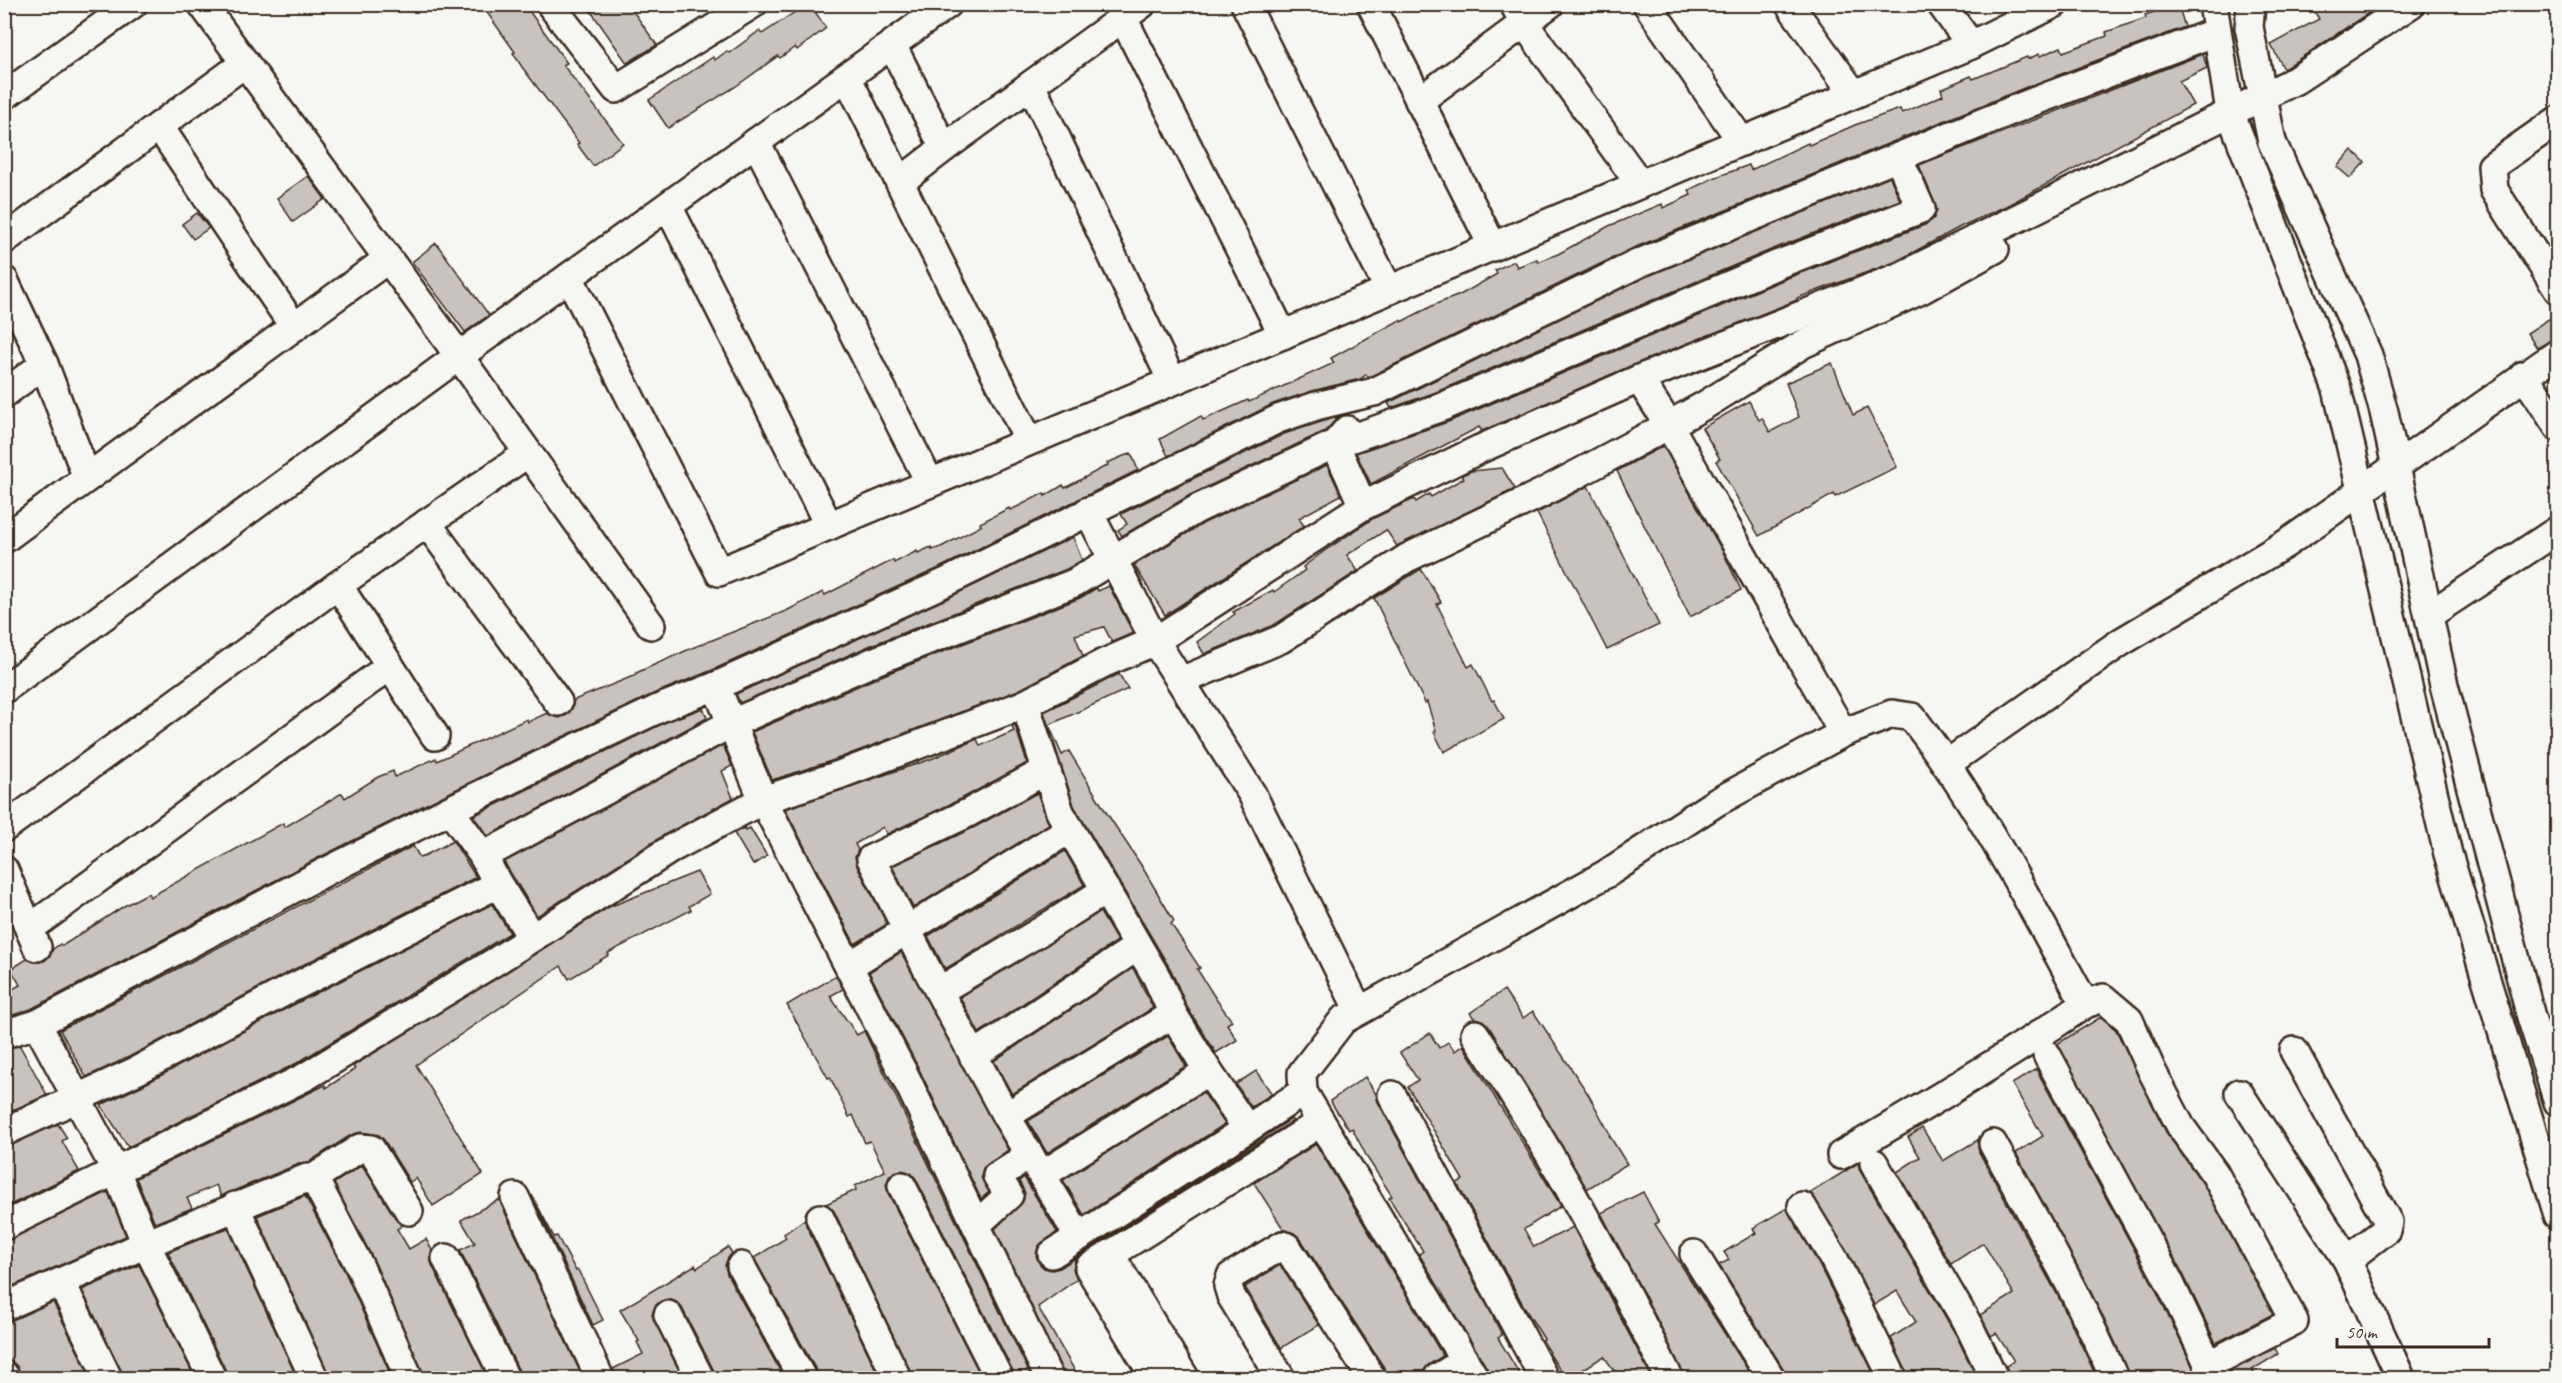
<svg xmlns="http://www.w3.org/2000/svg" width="2562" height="1383" font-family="Caveat,sans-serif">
<rect width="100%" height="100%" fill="#f6f6f2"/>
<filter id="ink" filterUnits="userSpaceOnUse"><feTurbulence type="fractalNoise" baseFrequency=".0167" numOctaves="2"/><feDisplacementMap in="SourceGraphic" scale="12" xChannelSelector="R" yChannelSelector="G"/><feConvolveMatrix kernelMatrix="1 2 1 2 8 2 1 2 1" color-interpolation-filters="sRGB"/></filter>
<g filter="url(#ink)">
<g fill="#c8c3be" stroke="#3b2a1e" stroke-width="1.5">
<polygon points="481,4 524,4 567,63 563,65 623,143 593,166 577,144 579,143 522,67 513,53 515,52"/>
<polygon points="586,4 628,4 657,45 627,63"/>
<polygon points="807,4 810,4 826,28 797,50 795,47 780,58 778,56 735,87 668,128 649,100 713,57 715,60 727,51 729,53 759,31 762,34"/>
<polygon points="2178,4 2185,27 2024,88 1631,249 1369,377 1366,375 1360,379 1312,391 1273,404 1168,456 1160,439 1201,416 1203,420 1248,400 1249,402 1334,363 1331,358 1400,320 1401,322 1436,304 1460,295 1497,274 1495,270 1514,261 1517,267 1537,259 1538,262 1558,254 1609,226 1662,204 1663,208 1691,195 1689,190 1711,179 1749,165 1751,170 1808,143 1809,145 1855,125 1900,109 1902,113 1923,104 1943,95 1941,89 1971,76 1973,79 2027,57 2028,59 2039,54 2040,56 2061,47 2063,52 2107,36 2106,32 2146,18 2145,15"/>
<polygon points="2310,4 2382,4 2284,69 2271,45 2319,19"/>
<polygon points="2203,54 2207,68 2179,81 2193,105 2008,205 1962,226 1895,262 1797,298 1797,300 1633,365 1482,431 1479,427 1371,484 1356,453 1448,422 1785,279 1927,224 1934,218 1937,210 1919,165"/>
<polygon points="2352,150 2365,162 2350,178 2337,167"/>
<polygon points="308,176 325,199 293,222 277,198"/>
<polygon points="1890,177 1900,200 1773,249 1436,392 1391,408 1388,403 1643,278"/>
<polygon points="197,213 209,228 193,239 182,224"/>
<polygon points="436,243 489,315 465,332 412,262"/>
<polygon points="2558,313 2558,337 2537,348 2527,333"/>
<polygon points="1832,363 1853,415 1867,408 1897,467 1835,497 1834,494 1759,536 1716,461 1720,459 1702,428 1749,401 1759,420 1762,418 1770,432 1799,417 1786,383"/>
<polygon points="1340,416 1325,431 1190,495 1122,536 1118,530 1127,524 1121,514 1284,434"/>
<polygon points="1663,446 1723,552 1741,590 1690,617 1617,471"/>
<polygon points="1131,453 1138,470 937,569 710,671 653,694 533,751 318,858 31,1009 7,1017 4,1012 4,994 20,985 11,969 27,959 35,962 44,961 50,956 53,949 60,944 62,946 124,906 148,893 150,897 283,823 285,827 342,793 345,798 378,777 393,771 395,777 436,758 437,761 527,719 528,722 547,713 559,718 567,715 572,709 574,700 636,675 636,673 692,648 786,611 823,592 825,595 893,560 894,563 917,551 918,553 931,547 932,550 941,547 981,526 980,523 1009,508 1010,510 1017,507 1044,493 1045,496 1063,485 1065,488 1108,465 1107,463"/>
<polygon points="1327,465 1341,495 1299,518 1304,526 1165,615 1134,565 1204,523"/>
<polygon points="1502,468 1515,489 1397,546 1386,530 1347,555 1358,571 1274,625 1204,654 1197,642 1235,614 1233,612 1273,590 1274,592 1305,570 1303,567 1323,552 1374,518 1414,499 1416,502 1429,494 1431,497 1464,478 1462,475 1471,471"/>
<polygon points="1588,486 1659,625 1607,650 1537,513"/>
<polygon points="1073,537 1082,560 1067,569 869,646 740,703 736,694 950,597"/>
<polygon points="1421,569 1441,602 1437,604 1468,667 1473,664 1492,701 1494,700 1504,719 1444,752 1434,732 1436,731 1427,702 1425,703 1374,598"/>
<polygon points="1109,586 1133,633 1112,642 1104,627 1075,635 1083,656 1019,690 834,760 772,780 752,732 881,676 1080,598 1093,590 1097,588 1098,591"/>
<polygon points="1119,674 1128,689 1049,725 1062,755 1069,751 1106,812 1141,865 1174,921 1171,924 1200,968 1197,969 1216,999 1232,1021 1227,1024 1237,1040 1216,1053 1187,1007 1171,970 1074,806 1044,712"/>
<polygon points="703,708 707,718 488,836 473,816 666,722"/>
<polygon points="1015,725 1027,763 961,799 887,834 883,827 855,844 858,850 855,857 857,866 887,924 855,944 785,809 931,759 977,739 980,746 1014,731 1012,726"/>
<polygon points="723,745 732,766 722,771 733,798 666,834 537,916 504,862"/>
<polygon points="1037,793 1049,824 913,908 892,866 975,827"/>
<polygon points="744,828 745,830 750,828 767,856 753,865 734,833"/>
<polygon points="453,841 476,877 279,977 129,1057 86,1077 76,1059 60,1030 413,846 420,858"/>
<polygon points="1065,851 1084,885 945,969 928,936"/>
<polygon points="697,872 710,894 689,906 691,910 608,953 609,955 569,979 561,966 416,1065 483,1174 433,1206 416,1178 410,1182 384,1140 379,1135 361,1132 351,1135 309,1162 301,1163 221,1196 216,1185 187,1198 192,1208 155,1223 136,1178 315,1090 325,1085 326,1088 355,1069 353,1066 609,907"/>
<polygon points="492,904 510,933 297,1063 128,1147 101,1105 143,1085 293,1005"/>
<polygon points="1100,912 1117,941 979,1033 960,997"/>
<polygon points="901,952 1008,1150 983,1168 981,1177 989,1192 981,1199 919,1069 869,972"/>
<polygon points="1133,968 1153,1008 1012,1094 994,1061"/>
<polygon points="836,976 843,989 830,996 857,1035 864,1031 1032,1378 1015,1378 1013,1371 916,1179 911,1173 902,1170 894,1172 889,1177 886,1185 888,1193 982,1378 913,1378 834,1211 826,1204 856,1190 855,1186 885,1171 870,1141 865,1143 853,1115 849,1117 830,1077 828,1078 787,1005"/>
<polygon points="1504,990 1523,1018 1533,1011 1588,1094 1610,1134 1609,1135 1627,1164 1587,1189 1488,1025 1482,1020 1474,1018 1470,1013"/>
<polygon points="2101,1017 2116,1030 2167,1134 2202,1182 2273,1314 2216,1343 2183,1274 2057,1044"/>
<polygon points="1430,1033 1439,1048 1448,1042 1455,1051 1463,1045 1561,1206 1524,1229 1534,1247 1573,1227 1652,1378 1619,1378 1604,1356 1570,1378 1565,1378 1549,1353 1550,1352 1542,1340 1544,1339 1527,1312 1457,1183 1463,1180 1408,1087 1418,1080 1400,1053"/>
<polygon points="1168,1036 1186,1066 1047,1153 1028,1121"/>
<polygon points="20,1046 47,1095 4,1114 4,1049"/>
<polygon points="2036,1069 2155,1288 2198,1378 2130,1378 2115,1342 2086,1282 2016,1153 2043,1136 2012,1084"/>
<polygon points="1256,1071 1272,1094 1251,1107 1236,1084"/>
<polygon points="1365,1077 1376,1094 1378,1102 1491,1313 1502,1335 1498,1338 1522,1378 1491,1378 1488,1370 1419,1254 1423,1251 1389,1198 1392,1196 1368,1159 1352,1128 1349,1130 1330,1101"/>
<polygon points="1203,1092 1225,1124 1084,1215 1063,1180"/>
<polygon points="1291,1119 1293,1121 1103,1240 1256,1142"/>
<polygon points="58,1124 67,1138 62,1141 79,1171 4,1208 4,1147"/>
<polygon points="1922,1128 1943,1161 1979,1139 1979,1152 2058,1296 2097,1378 2010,1378 2006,1366 2014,1361 1996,1333 1991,1336 1980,1315 2014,1294 1983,1243 1951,1264 1897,1172 1920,1157 1908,1137"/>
<polygon points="1316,1144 1443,1356 1428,1365 1423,1371 1421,1378 1388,1378 1385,1369 1300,1238 1294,1233 1284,1230 1254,1183"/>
<polygon points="1858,1163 1860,1171 1956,1335 1976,1376 1972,1378 1909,1378 1891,1338 1916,1322 1897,1291 1874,1305 1846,1249 1810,1193"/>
<polygon points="362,1165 396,1219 403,1225 397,1229 409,1249 426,1239 432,1250 430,1258 432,1265 488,1378 425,1378 374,1261 334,1183"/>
<polygon points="1024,1177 1057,1232 1038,1247 1036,1255 1039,1263 1044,1268 1052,1270 1060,1268 1101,1241 1075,1260 1073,1269 1077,1279 1038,1307 1079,1378 1065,1378 995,1229 1023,1201 1025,1193 1019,1181"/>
<polygon points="108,1192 126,1236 4,1290 4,1241"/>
<polygon points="1643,1192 1659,1222 1655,1224 1753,1378 1685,1378 1661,1327 1601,1213"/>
<polygon points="532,1195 554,1237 557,1236 576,1271 578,1270 603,1320 593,1325"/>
<polygon points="305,1196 346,1274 392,1378 330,1378 257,1216"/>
<polygon points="500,1199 501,1204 583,1378 521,1378 519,1371 460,1250 475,1243 461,1220"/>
<polygon points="1787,1208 1819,1265 1876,1378 1787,1378 1784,1370 1719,1265 1729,1260 1724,1252 1756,1233 1753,1228"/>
<polygon points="805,1219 806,1225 880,1378 818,1378 816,1370 754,1258 786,1238 784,1234"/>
<polygon points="228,1228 297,1378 228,1378 226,1371 168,1252"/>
<polygon points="728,1247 732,1253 725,1265 727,1274 784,1378 716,1378 714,1371 682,1308 676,1302 668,1299 661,1301 655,1306 652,1315 683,1378 616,1378 613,1369 643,1354 637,1342 639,1341 620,1310 695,1265 697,1268"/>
<polygon points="139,1265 195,1378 124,1378 82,1290"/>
<polygon points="1280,1265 1319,1325 1281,1348 1245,1287"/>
<polygon points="53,1302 91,1378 21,1378 17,1366 5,1360 4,1322"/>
<polygon points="2275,1348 2278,1354 2252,1370 2257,1378 2231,1378 2229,1372"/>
</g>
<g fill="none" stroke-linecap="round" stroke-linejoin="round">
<g stroke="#3b2a1e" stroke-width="32">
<g id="minor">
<polyline points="202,4 459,356 651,625"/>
<polyline points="550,4 616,89 753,4"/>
<polyline points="1245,4 1389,290"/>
<polyline points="1371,4 1493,247"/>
<polyline points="1514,4 1524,23 1640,184"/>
<polyline points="1647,4 1742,142"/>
<polyline points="1789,4 1854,94"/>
<polyline points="1941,4 1971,45"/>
<polyline points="2213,4 2230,112 2337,389 2448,854 2558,1215"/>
<polyline points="2251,4 2249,27 2272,142 2368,355 2384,412 2444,685 2531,1017 2558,1102"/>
<polyline points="1123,18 1283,335"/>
<polyline points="892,45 944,148 900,182"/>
<polyline points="847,77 1029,441"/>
<polyline points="1031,85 1172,381"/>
<polyline points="4,96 133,4"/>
<polyline points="1419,101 1550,4"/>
<polyline points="2558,120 2492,166 2494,190 2558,290"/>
<polyline points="159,126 294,327 388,259"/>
<polyline points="756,142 930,483"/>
<polyline points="944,148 1142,4"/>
<polyline points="668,206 829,526"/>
<polyline points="4,240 245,63"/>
<polyline points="569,277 719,572 1971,45 2054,4"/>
<polyline points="4,280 44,364 87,478 294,327"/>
<polyline points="2524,375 2558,427"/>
<polyline points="1639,379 1669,425 1843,733"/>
<polyline points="4,394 44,364"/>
<polyline points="1347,430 1335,444 1363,506"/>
<polyline points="1088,511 1155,641 1252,794 1359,1011"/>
<polyline points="427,523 558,702"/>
<polyline points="4,539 87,478"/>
<polyline points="338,585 435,736"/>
<polyline points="2429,615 2558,530"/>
<polyline points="1181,681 1281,639 1407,558 1540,494 1669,425 1705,405 1803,344 1921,290 1995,249"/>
<polyline points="716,686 763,800 905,1076 1049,1378"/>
<polyline points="4,689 459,356 948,4"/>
<polyline points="1025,704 1060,812 1157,978 1173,1014 1208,1071 1042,1175"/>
<polyline points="1948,763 2121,642 2287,543 2558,353"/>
<polyline points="1045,771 968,813 871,859 928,971 1006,1116 1173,1014"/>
<polyline points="450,810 483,856"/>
<polyline points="4,828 338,585 528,453"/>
<polyline points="4,870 37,947"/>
<polyline points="498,884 531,936"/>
<polyline points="29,929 390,666"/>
<polyline points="849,966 1070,829"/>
<polyline points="939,991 1041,931 1106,890"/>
<polyline points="4,1034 37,1024"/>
<path d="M1475,1034c73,111 136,226 194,344"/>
<polyline points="2294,1051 2388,1222 2386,1230 2347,1260"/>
<polyline points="2047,1055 2169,1281 2215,1378"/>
<polyline points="973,1056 1137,947"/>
<polyline points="2239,1093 2347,1260 2401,1378"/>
<polyline points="1392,1095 1544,1378"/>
<polyline points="1006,1116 1079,1237"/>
<polyline points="1247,1129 1303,1092"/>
<polyline points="4,1132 136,1071 286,991 498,884 483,856 730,724 875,661 1074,583 1197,509 1335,444 1442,407 1779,264 1921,209 1899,159"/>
<path d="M1993,1144c43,77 87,154 121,234"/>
<path d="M1841,1155c83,-48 165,-97 244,-151"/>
<polyline points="1874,1163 1970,1328 1994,1378"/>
<polyline points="312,1179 360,1148 371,1149 409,1211"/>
<polyline points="902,1186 999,1378"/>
<polyline points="515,1197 600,1378"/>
<polyline points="235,1206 314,1378"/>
<polyline points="1802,1206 1833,1257 1893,1378"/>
<polyline points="820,1218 897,1378"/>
<polyline points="976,1225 1009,1195 997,1176 1030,1155"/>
<polyline points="4,1226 305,1077 496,961 674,847 763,800 839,775 1025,704 1104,663 1155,641 1363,506 1480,449 1639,379 1901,276 2296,80 2411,4"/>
<polyline points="1052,1254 1247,1129 1208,1071"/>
<polyline points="1110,1254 1185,1378"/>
<polyline points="1694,1254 1771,1378"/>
<polyline points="446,1258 505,1378"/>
<polyline points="741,1266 802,1378"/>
<polyline points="61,1282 108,1378"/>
<polyline points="4,1307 146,1244 212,1378"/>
<polyline points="668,1315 700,1378"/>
<polyline points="4,1375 6,1378"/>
<polyline points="409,1378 360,1267 316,1182 307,1178 146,1244 116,1171 37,1024 325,872 540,765 660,708 716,686 944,583 1278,419 1316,406 1374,392 1637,264 2030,103 2216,32"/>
<polyline points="1155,1378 1089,1268 1321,1122"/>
<polyline points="1281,1378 1231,1296 1228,1286 1231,1276 1283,1245 1287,1247 1372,1378"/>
<polyline points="1437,1378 1465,1361"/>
<path d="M1475,1378l-172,-286 -1,-19 41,-53 263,-146 109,-71 128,-70 49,-19 20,3c68,88 119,189 173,287l18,-6 26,22 23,51 29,56 34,47 79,147 -86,44"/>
</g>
</g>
<use href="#minor" stroke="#f6f6f2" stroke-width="27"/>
</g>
</g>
<rect width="2562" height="1383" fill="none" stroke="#f6f6f2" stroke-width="24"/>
<rect x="12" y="12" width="2538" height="1359" fill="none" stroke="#3b2a1e" stroke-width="2" filter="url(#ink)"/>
<path d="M2337 1338v9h152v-9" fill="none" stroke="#3b2a1e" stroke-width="3"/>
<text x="2346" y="1338" font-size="18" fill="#3b2a1e" stroke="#f6f6f2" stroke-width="4.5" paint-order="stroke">50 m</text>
</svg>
